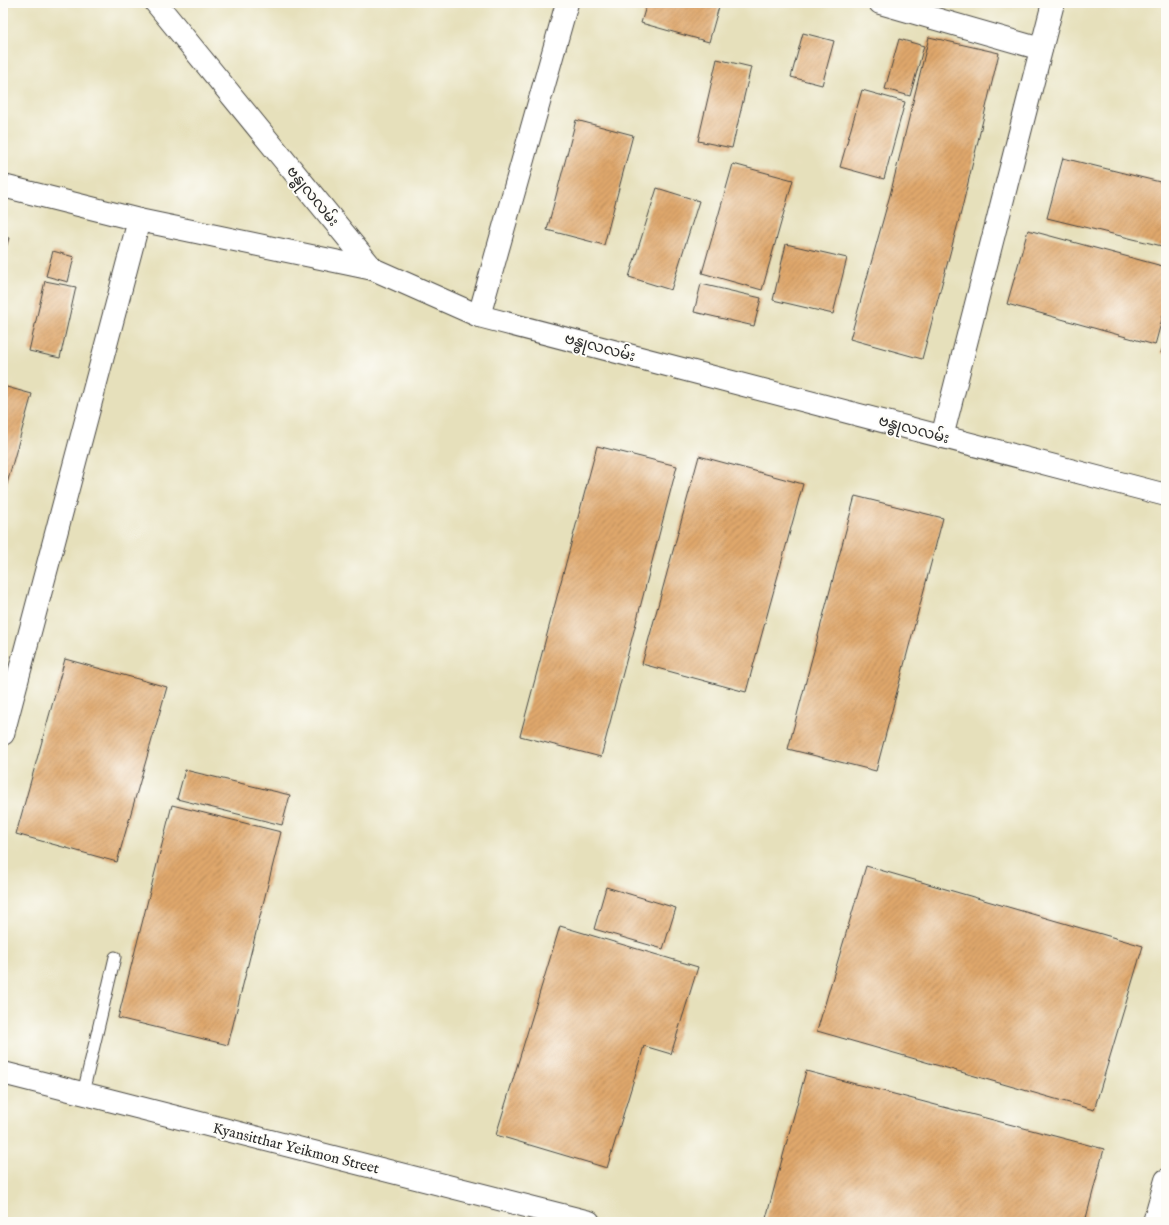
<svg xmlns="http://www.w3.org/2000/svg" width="1169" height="1225" font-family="'IM FELL English','Noto Sans Myanmar',serif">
<defs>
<pattern id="building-hatch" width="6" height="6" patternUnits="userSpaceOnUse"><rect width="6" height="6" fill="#dfa76c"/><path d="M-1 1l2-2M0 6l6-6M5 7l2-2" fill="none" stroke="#b58859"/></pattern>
</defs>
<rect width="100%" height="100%" fill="#fdfcf7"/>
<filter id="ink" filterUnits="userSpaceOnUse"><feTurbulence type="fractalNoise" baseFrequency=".025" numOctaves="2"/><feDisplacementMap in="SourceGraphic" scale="8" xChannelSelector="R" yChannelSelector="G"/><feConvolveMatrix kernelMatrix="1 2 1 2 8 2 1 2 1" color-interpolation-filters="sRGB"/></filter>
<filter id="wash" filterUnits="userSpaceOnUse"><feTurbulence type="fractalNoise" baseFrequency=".012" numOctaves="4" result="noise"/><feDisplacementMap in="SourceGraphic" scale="16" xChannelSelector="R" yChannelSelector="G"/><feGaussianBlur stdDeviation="0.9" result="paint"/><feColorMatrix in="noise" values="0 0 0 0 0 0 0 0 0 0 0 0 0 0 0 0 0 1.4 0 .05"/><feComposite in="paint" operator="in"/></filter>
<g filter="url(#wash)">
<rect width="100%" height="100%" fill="#e6e0bb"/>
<g id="blocks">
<g fill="url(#building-hatch)">
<polygon points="647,3 720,3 709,42 641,23"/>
<polygon points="803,33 834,41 822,85 791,77"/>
<polygon points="929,37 999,53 961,212 922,359 850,339 890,195"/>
<polygon points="899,39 924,46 910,96 885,89"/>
<polygon points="717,59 751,67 732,148 698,141"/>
<polygon points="862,90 905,102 884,179 840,167"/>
<polygon points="576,120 633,135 604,245 547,230"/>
<polygon points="1063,158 1164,183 1166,178 1166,247 1047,218"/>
<polygon points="733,164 793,180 762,290 702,273"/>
<polygon points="657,188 699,201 671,290 629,277"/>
<polygon points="1028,230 1166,267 1166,305 1155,345 1007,304"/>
<polygon points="3,237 9,238 3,258"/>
<polygon points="786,244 847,258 833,314 773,300"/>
<polygon points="53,251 74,257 68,282 46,276"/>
<polygon points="45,281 76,287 60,358 29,351"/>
<polygon points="701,284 761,298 754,326 694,312"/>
<polygon points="1166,338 1166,354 1161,353"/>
<polygon points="3,386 32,394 3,498"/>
<polygon points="597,446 677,466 601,757 520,736"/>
<polygon points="699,456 803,484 746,692 642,664"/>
<polygon points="855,496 943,518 876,771 788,749"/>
<polygon points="65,659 167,687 117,862 16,834"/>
<polygon points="185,770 290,795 282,825 177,799"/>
<polygon points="172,805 281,832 228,1045 118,1018"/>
<polygon points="866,866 1143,946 1094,1110 817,1031"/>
<polygon points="606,887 676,908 663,949 594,929"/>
<polygon points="560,926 698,967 671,1054 644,1046 607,1168 496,1135"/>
<polygon points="806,1071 1104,1149 1085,1222 765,1222"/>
</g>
</g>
</g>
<g filter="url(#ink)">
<use href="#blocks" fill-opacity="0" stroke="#474641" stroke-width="1"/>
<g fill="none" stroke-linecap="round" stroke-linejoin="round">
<g stroke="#474641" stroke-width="13">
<polyline id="service" points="83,1093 115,957"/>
</g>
<g stroke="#474641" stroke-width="24">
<g id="minor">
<polyline points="880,3 1041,49"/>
<polyline points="3,186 139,220 373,269"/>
<polyline points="479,316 567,3"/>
<polyline points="942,437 1053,3"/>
<polyline points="3,734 139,220"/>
<polyline points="3,1073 589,1222"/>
</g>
</g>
<g stroke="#474641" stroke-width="24">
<g id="tertiary">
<polyline points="156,3 373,269 479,316 1166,495"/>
<polyline points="1154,1222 1166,1180"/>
</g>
</g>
<use href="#service" stroke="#fff" stroke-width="11"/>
<use href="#minor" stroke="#fff" stroke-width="22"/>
<use href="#tertiary" stroke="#fff" stroke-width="22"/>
</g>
</g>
<g text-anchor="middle" stroke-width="4" stroke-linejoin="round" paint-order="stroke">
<g font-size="15" fill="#2b2b2b" stroke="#fdfcf7">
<text transform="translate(313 196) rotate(51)" y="5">ဗန္ဓုလလမ်း</text>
<text transform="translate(600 347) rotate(15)" y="5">ဗန္ဓုလလမ်း</text>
<text transform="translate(914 429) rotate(15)" y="5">ဗန္ဓုလလမ်း</text>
<text transform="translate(296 1148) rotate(14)" y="5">Kyansitthar Yeikmon Street</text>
</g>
</g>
<rect width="1169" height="1225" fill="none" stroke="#fdfcf7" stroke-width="16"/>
</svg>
